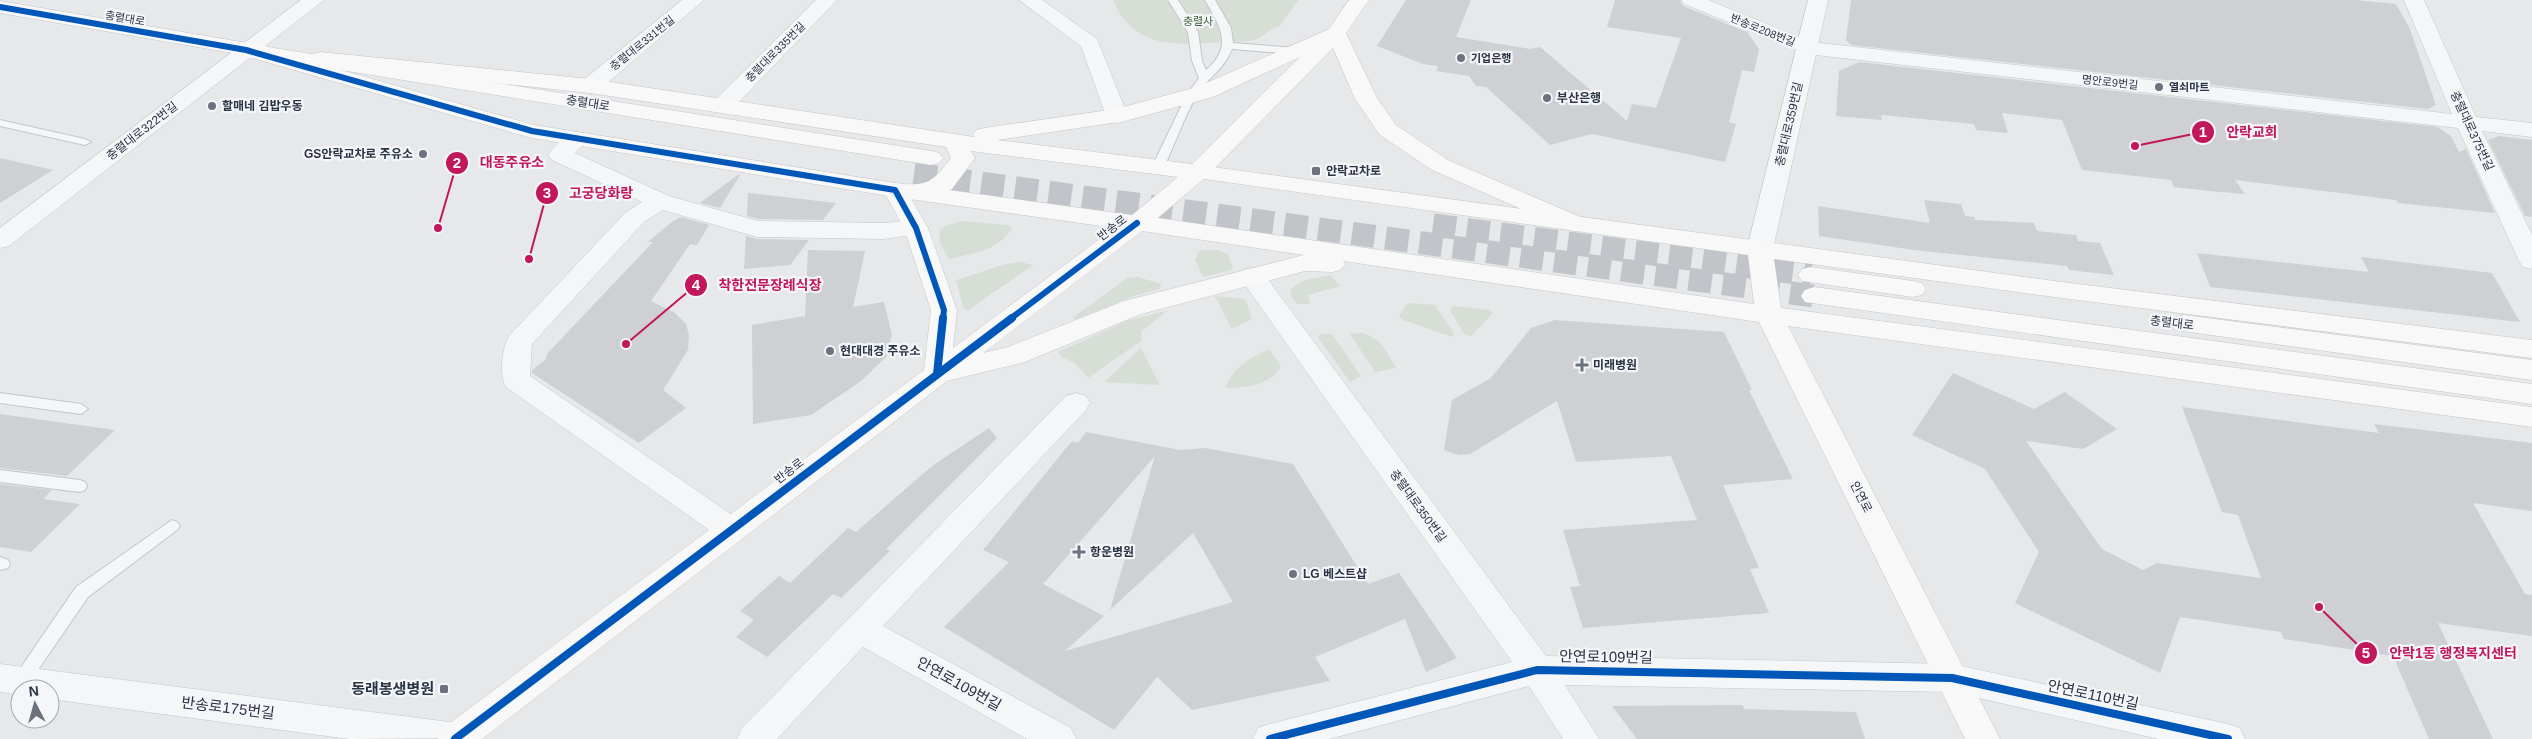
<svg xmlns="http://www.w3.org/2000/svg" width="2532" height="739" font-family="Arial,'Noto Sans KR',sans-serif">
<rect width="100%" height="100%" fill="#e6e8ea"/>
<g fill="#d6ded6">
<path d="M1113,0h185l-18,26c-10,2 -14,9 -23,13 -9,4 -25,2 -35,3 -45,3 -88,8 -109,-42z"/>
<path d="M963,221l44,4 5,3c-14,23 -38,25 -63,31l-10,-18 1,-11 8,-5z"/>
<polygon points="1200,250 1219,250 1228,255 1233,266 1231,270 1203,277 1195,259"/>
<path d="M1020,262l13,3 -66,46 -4,-4 -7,-27c20,-5 45,-17 64,-18z"/>
<polygon points="1331,275 1340,286 1308,295 1310,304 1297,304 1290,295 1291,289 1305,280"/>
<polygon points="1138,277 1161,284 1160,289 1134,296 1074,320 1074,317 1127,278"/>
<polygon points="1215,296 1245,299 1252,319 1232,329"/>
<polygon points="1412,303 1435,305 1454,334 1452,337 1403,320 1399,316 1406,305"/>
<polygon points="1453,306 1489,310 1493,313 1471,336 1464,334 1450,310"/>
<polygon points="1166,311 1142,331 1141,341 1088,378 1076,364 1062,357 1058,352 1129,320"/>
<path d="M1361,333c19,3 26,20 35,35l-21,4 -25,-38z"/>
<polygon points="1322,334 1332,334 1361,376 1350,382 1318,337"/>
<polygon points="1141,348 1160,385 1104,382"/>
<path d="M1269,349l12,17c-11,20 -32,20 -53,23l-2,-3c9,-21 24,-27 43,-37z"/>
</g>
<g fill="#ced0d3" fill-rule="evenodd">
<polygon points="1406,0 1471,0 1456,37 1530,49 1540,47 1627,121 1632,104 1656,108 1681,38 1607,27 1615,0 1679,0 1683,6 1747,32 1759,49 1754,72 1742,70 1729,122 1736,124 1725,162 1592,134 1550,145 1486,87 1476,86 1469,76 1436,71 1438,66 1423,64 1377,46"/>
<polygon points="1851,0 2355,0 2396,4 2410,29 2436,105 2428,109 1851,45 1846,40"/>
<polygon points="1859,62 2437,127 2451,136 2459,152 2466,149 2495,213 2398,203 2396,200 2235,180 2245,194 2210,191 2174,187 2171,180 2082,170 2062,120 2002,113 2008,133 1976,130 1974,124 1881,115 1882,120 1836,116 1839,71"/>
<polygon points="2499,136 2532,140 2532,217 2525,216 2488,140"/>
<polygon points="0,158 53,170 0,203"/>
<polygon points="739,174 740,175 720,208 700,203"/>
<polygon points="748,193 836,203 823,220 758,219 747,216"/>
<polygon points="1924,200 1961,204 1965,216 1975,217 1975,220 2034,223 2037,231 2076,235 2078,241 2100,243 2114,275 2069,270 2067,266 1914,250 1819,236 1818,206 1930,223"/>
<polygon points="681,217 709,225 697,245 690,244 651,301 675,313 686,324 689,335 688,350 663,390 686,408 639,443 532,373 532,370 545,360 547,354 653,242 648,242 673,221"/>
<polygon points="746,236 757,239 809,240 790,265 744,269"/>
<polygon points="808,250 865,251 853,307 884,302 892,335 886,357 861,381 811,415 753,424 752,325 805,316"/>
<polygon points="2197,253 2369,272 2361,257 2492,273 2520,322 2210,287"/>
<polygon points="1555,320 1724,332 1752,390 1749,390 1793,479 1723,485 1759,568 1750,569 1769,613 1583,628 1570,587 1580,586 1563,530 1697,520 1671,456 1576,462 1557,401 1470,454 1459,455 1444,450 1452,400 1491,378 1531,328"/>
<polygon points="1953,373 2034,409 2065,392 2117,429 2083,449 2026,441 2102,549 2143,570 2157,563 2261,578 2238,515 2222,512 2182,407 2379,433 2374,424 2532,443 2532,511 2473,503 2525,594 2532,595 2532,636 2438,623 2493,739 2429,739 2393,656 2284,639 2281,632 2180,617 2160,673 2015,603 2039,552 1985,469 1912,435"/>
<polygon points="0,414 115,430 67,476 0,468"/>
<polygon points="989,428 997,438 886,549 890,551 841,598 833,594 767,657 736,637 754,620 740,611 779,576 790,583 848,528 856,532 932,466"/>
<path d="M1086,432l94,18 25,-2 88,16 75,120 31,-11 58,85 -31,14 -21,-53 -90,38 15,24 -138,29 -35,-33 -43,53 -170,-103 65,-65 -26,-12 89,-109 6,2zM1155,456l-45,154 83,-77 40,69 -168,49 39,-35 -61,-32z"/>
<polygon points="0,484 52,490 43,499 80,504 31,552 0,547"/>
<polygon points="1743,705 1744,709 1856,712 1865,739 1637,739 1612,706"/>
</g>
<g fill="none" stroke-linecap="round" stroke-linejoin="round">
<g stroke="#c1c4c9" stroke-width="23" stroke-dasharray="23 11" stroke-linecap="butt">
<polyline points="914,174 1814,296"/>
<polyline points="1433,225 1811,275"/>
</g>
<g stroke="#c4c6c8" stroke-width="2">
<g id="service">
<path d="M1168,0h10l20,32 4,29 4,9c28,-24 14,-43 -1,-70h10l16,28 2,15 63,5 5,3 -5,3 -64,-5c-9,22 -23,27 -35,46 -13,22 -22,49 -33,72l-6,4 -6,-4 34,-71 13,-18 -7,-17 -4,-29z"/>
<polygon points="0,120 85,139 91,142 85,145 0,126"/>
<polygon points="0,393 81,404 88,409 81,414 0,403"/>
<polygon points="0,470 80,480 85,482 87,486 85,490 80,492 0,482"/>
<polygon points="172,520 177,522 180,526 177,530 88,597 27,686 21,688 15,686 13,681 15,676 76,587"/>
<polygon points="0,557 8,560 10,564 8,568 0,570"/>
</g>
</g>
<g stroke="#c4c6c8" stroke-width="1">
<g id="minor">
<polygon points="301,0 324,0 9,246 0,248 0,228"/>
<polygon points="682,0 704,0 598,91 590,93 582,91 579,86 582,81"/>
<polygon points="816,0 837,0 731,110 723,112 715,110 712,105 715,100"/>
<polygon points="1019,0 1042,0 1097,39 1128,116 1125,121 1117,123 1109,121 1106,116 1081,46"/>
<polygon points="1681,0 1708,0 1811,42 2452,114 2404,0 2424,0 2476,117 2532,123 2532,137 2482,131 2532,235 2532,269 2523,267 2519,261 2458,128 1807,54 1684,4"/>
<path d="M578,132l8,2 3,5 -14,14 94,43 89,25 126,2 32,-3 9,3 3,5 -3,5 -41,6 -127,-2 -94,-27 -19,12 -112,122 -2,32 211,145 4,8 -4,8 -11,4 -11,-4 -213,-150c-7,-12 -4,-40 3,-51l117,-124 16,-10 -90,-42 -4,-5c7,-10 18,-20 30,-23z"/>
<polygon points="1252,268 1261,270 1546,656 1952,664 2228,724 2240,728 2245,739 2159,739 1952,692 1565,685 1599,739 1563,739 1529,686 1329,739 1253,739 1258,728 1270,724 1512,662 1243,282 1239,276 1243,270"/>
<polygon points="1076,393 1086,396 1090,403 1086,410 883,626 1071,728 1076,739 1027,739 863,647 777,739 737,739 742,728 1066,396"/>
<polygon points="0,664 457,723 469,727 474,738 349,739 50,699 50,689 20,689 20,695 0,692"/>
</g>
</g>
<g stroke="#c4c6c8" stroke-width="1">
<polygon id="tertiary" points="1808,0 1828,0 1773,249 1769,255 1760,257 1751,255 1747,249"/>
</g>
<g stroke="#c4c6c8" stroke-width="1">
<g id="secondary">
<polygon points="261,46 931,151 939,153 943,158 939,163 931,165 254,56 250,52 254,48"/>
<path d="M1198,165l864,117 470,58v18l-470,-60 -288,-39 7,49 751,99v20l-744,-101 212,413h-35l-206,-417 -416,-61 2,3 -4,6 -9,2 -27,-1 -164,43 -116,48 -78,19 -465,358h-44l5,-11 481,-358 7,-60 -27,-82 -21,-38 4,-5 8,-2 8,2 25,43 29,82 -4,38 175,-130 9,-3 617,89 -6,-49 -558,-78 -4,-5 4,-5zM1142,231l162,24 -180,46 -116,46 -25,6z"/>
<polygon points="1811,267 1913,281 1922,283 1926,289 1922,295 1913,297 1802,281 1798,275 1802,269"/>
<polygon points="1814,287 2532,384 2532,404 1805,302 1801,296 1805,290"/>
<polygon points="2184,315 2532,360 2532,380 2175,330 2171,324 2175,318"/>
</g>
</g>
<g stroke="#c2c5c8" stroke-width="1">
<path id="primary" d="M1349,0h20l-23,33 31,65 19,27 52,35 135,58 3,5 -3,5 -9,3 -9,-3 -133,-58 -52,-35 -25,-36 -22,-51 -127,129 -60,51 -9,3 -242,-34 -363,-59 -294,-84 -238,-41v-12l265,45 7,2 3,4 37,10 -3,-4 4,-4 7,-2 270,27 384,58 -1,-2 3,-5 8,-2 132,-19 81,-22 132,-58zM1300,57l-108,107 -195,-24 128,-19 88,-24zM320,64l270,29 356,54 5,11c-19,25 -24,29 -56,25l-361,-58zM971,151l207,26 -46,38 -183,-25 3,-1 23,-31z"/>
</g>
<use href="#service" fill="#f5f6f7" fill-rule="evenodd"/>
<use href="#minor" fill="#f5f6f7" fill-rule="evenodd"/>
<use href="#tertiary" fill="#f5f6f7" fill-rule="evenodd"/>
<use href="#secondary" fill="#f8f8f8" fill-rule="evenodd"/>
<use href="#primary" fill="#f8f8f8" fill-rule="evenodd"/>
<g stroke="#f4f6f9" stroke-width="9">
<g id="cycleway-far1">
<polyline points="0,7 246,50 532,131 895,190 916,228 944,310 943,319"/>
<polyline points="1010,319 1137,223"/>
</g>
</g>
<g stroke="#f4f6f9" stroke-width="11">
<g id="cycleway">
<polyline points="937,374 943,318"/>
<polyline points="455,739 1012,318"/>
<polyline points="1270,739 1537,670 1952,678 2228,739"/>
</g>
</g>
<use href="#cycleway-far1" stroke="#0057b8" stroke-width="6"/>
<use href="#cycleway" stroke="#0057b8" stroke-width="8"/>
</g>
<g fill="#6c737f" stroke="#f4f6f9" stroke-width="2">
<circle cx="1461" cy="58" r="5"/>
<circle cx="2159" cy="87" r="5"/>
<circle cx="1547" cy="98" r="5"/>
<circle cx="212" cy="106" r="5"/>
<circle cx="423" cy="154" r="5"/>
<rect x="1311" y="166" width="10" height="10" rx="2.5"/>
<circle cx="830" cy="351" r="5"/>
<path d="M1579.5 357.5h5v5h5v5h-5v5h-5v-5h-5v-5h5z"/>
<path d="M1076.5 544.5h5v5h5v5h-5v5h-5v-5h-5v-5h5z"/>
<circle cx="1293" cy="574" r="5"/>
<rect x="439" y="684" width="10" height="10" rx="2.5"/>
</g>
<g text-anchor="middle" stroke-width="4.5" stroke-linejoin="round" paint-order="stroke">
<g font-size="11" fill="#2b3445" stroke="#f4f6f9">
<text transform="translate(125 18) rotate(10)" y="4">충렬대로</text>
<text transform="translate(1763 30) rotate(22)" y="4">반송로208번길</text>
<text transform="translate(642 43) rotate(-39)" y="4">충렬대로331번길</text>
<text transform="translate(775 52) rotate(-45)" y="4">충렬대로335번길</text>
<text transform="translate(2110 82) rotate(6)" y="4">명안로9번길</text>
</g>
<g font-size="11" fill="#3f6138" stroke="#f4f6f9">
<text x="1198" y="25">충렬사</text>
</g>
<g font-size="11" font-weight="bold" fill="#2b3445" stroke="#f4f6f9" text-anchor="start">
<text x="1471" y="62">기업은행</text>
<text x="2169" y="91">열쇠마트</text>
</g>
<g font-size="12" font-weight="bold" fill="#2b3445" stroke="#f4f6f9" text-anchor="start">
<text x="1557" y="102">부산은행</text>
<text x="222" y="110">할매네 김밥우동</text>
<text x="413" y="158" text-anchor="end">GS안락교차로 주유소</text>
<text x="1326" y="175">안락교차로</text>
<text x="840" y="355">현대대경 주유소</text>
<text x="1593" y="369">미래병원</text>
<text x="1090" y="556">항운병원</text>
<text x="1303" y="578">LG 베스트샵</text>
</g>
<g font-size="12" fill="#2b3445" stroke="#f4f6f9">
<text transform="translate(588 103) rotate(9)" y="4">충렬대로</text>
<text transform="translate(1789 124) rotate(-77)" y="4">충렬대로359번길</text>
<text transform="translate(142 131) rotate(-38)" y="4">충렬대로322번길</text>
<text transform="translate(2472 131) rotate(65)" y="4">충렬대로375번길</text>
<text transform="translate(1112 228) rotate(-37)" y="4">반송로</text>
<text transform="translate(2172 323) rotate(7)" y="4">충렬대로</text>
<text transform="translate(789 471) rotate(-37)" y="4">반송로</text>
<text transform="translate(1861 497) rotate(63)" y="4">안연로</text>
<text transform="translate(1418 506) rotate(54)" y="4">충렬대로350번길</text>
</g>
<g font-size="15" fill="#2b3445" stroke="#f4f6f9">
<text transform="translate(1606 657) rotate(1)" y="5">안연로109번길</text>
<text transform="translate(959 684) rotate(29)" y="5">안연로109번길</text>
<text transform="translate(2093 695) rotate(12)" y="5">안연로110번길</text>
<text transform="translate(228 708) rotate(7)" y="5">반송로175번길</text>
</g>
<g font-size="15" font-weight="bold" fill="#2b3445" stroke="#f4f6f9" text-anchor="end">
<text x="434" y="694">동래봉생병원</text>
</g>
</g>
<path fill="none" stroke="#c2185b" stroke-width="2" d="M2135 146L2203 132M438 228L457 163M529 259L547 193M626 344L696 285M2319 607L2366 653"/>
<g fill="#c2185b" stroke="#f4f6f9" stroke-width="2">
<circle cx="2135" cy="146" r="5"/>
<circle cx="438" cy="228" r="5"/>
<circle cx="529" cy="259" r="5"/>
<circle cx="626" cy="344" r="5"/>
<circle cx="2319" cy="607" r="5"/>
<circle cx="2203" cy="132" r="12"/>
<circle cx="457" cy="163" r="12"/>
<circle cx="547" cy="193" r="12"/>
<circle cx="696" cy="285" r="12"/>
<circle cx="2366" cy="653" r="12"/>
</g>
<g font-size="15" text-anchor="middle" font-weight="bold" fill="#fff">
<text x="2203" y="137">1</text>
<text x="457" y="168">2</text>
<text x="547" y="198">3</text>
<text x="696" y="290">4</text>
<text x="2366" y="658">5</text>
</g>
<g font-size="14" text-anchor="middle" font-weight="bold" fill="#c2185b" stroke="#f4f6f9" stroke-width="4.5" stroke-linejoin="round" paint-order="stroke">
<text x="2252" y="137">안락교회</text>
<text x="512" y="167">대동주유소</text>
<text x="601" y="198">고궁당화랑</text>
<text x="770" y="290">착한전문장례식장</text>
<text x="2453" y="658">안락1동 행정복지센터</text>
</g>
<g transform="translate(35 704) rotate(354)"><circle r="24" fill="#f4f6f9" stroke="#a4a8b1"/>
<path d="M0-4L9 19L0 12L-9 19Z" fill="#6c737f"/>
<text y="-8" font-size="14" font-weight="bold" text-anchor="middle" fill="#2b3445">N</text>
</g>
</svg>
